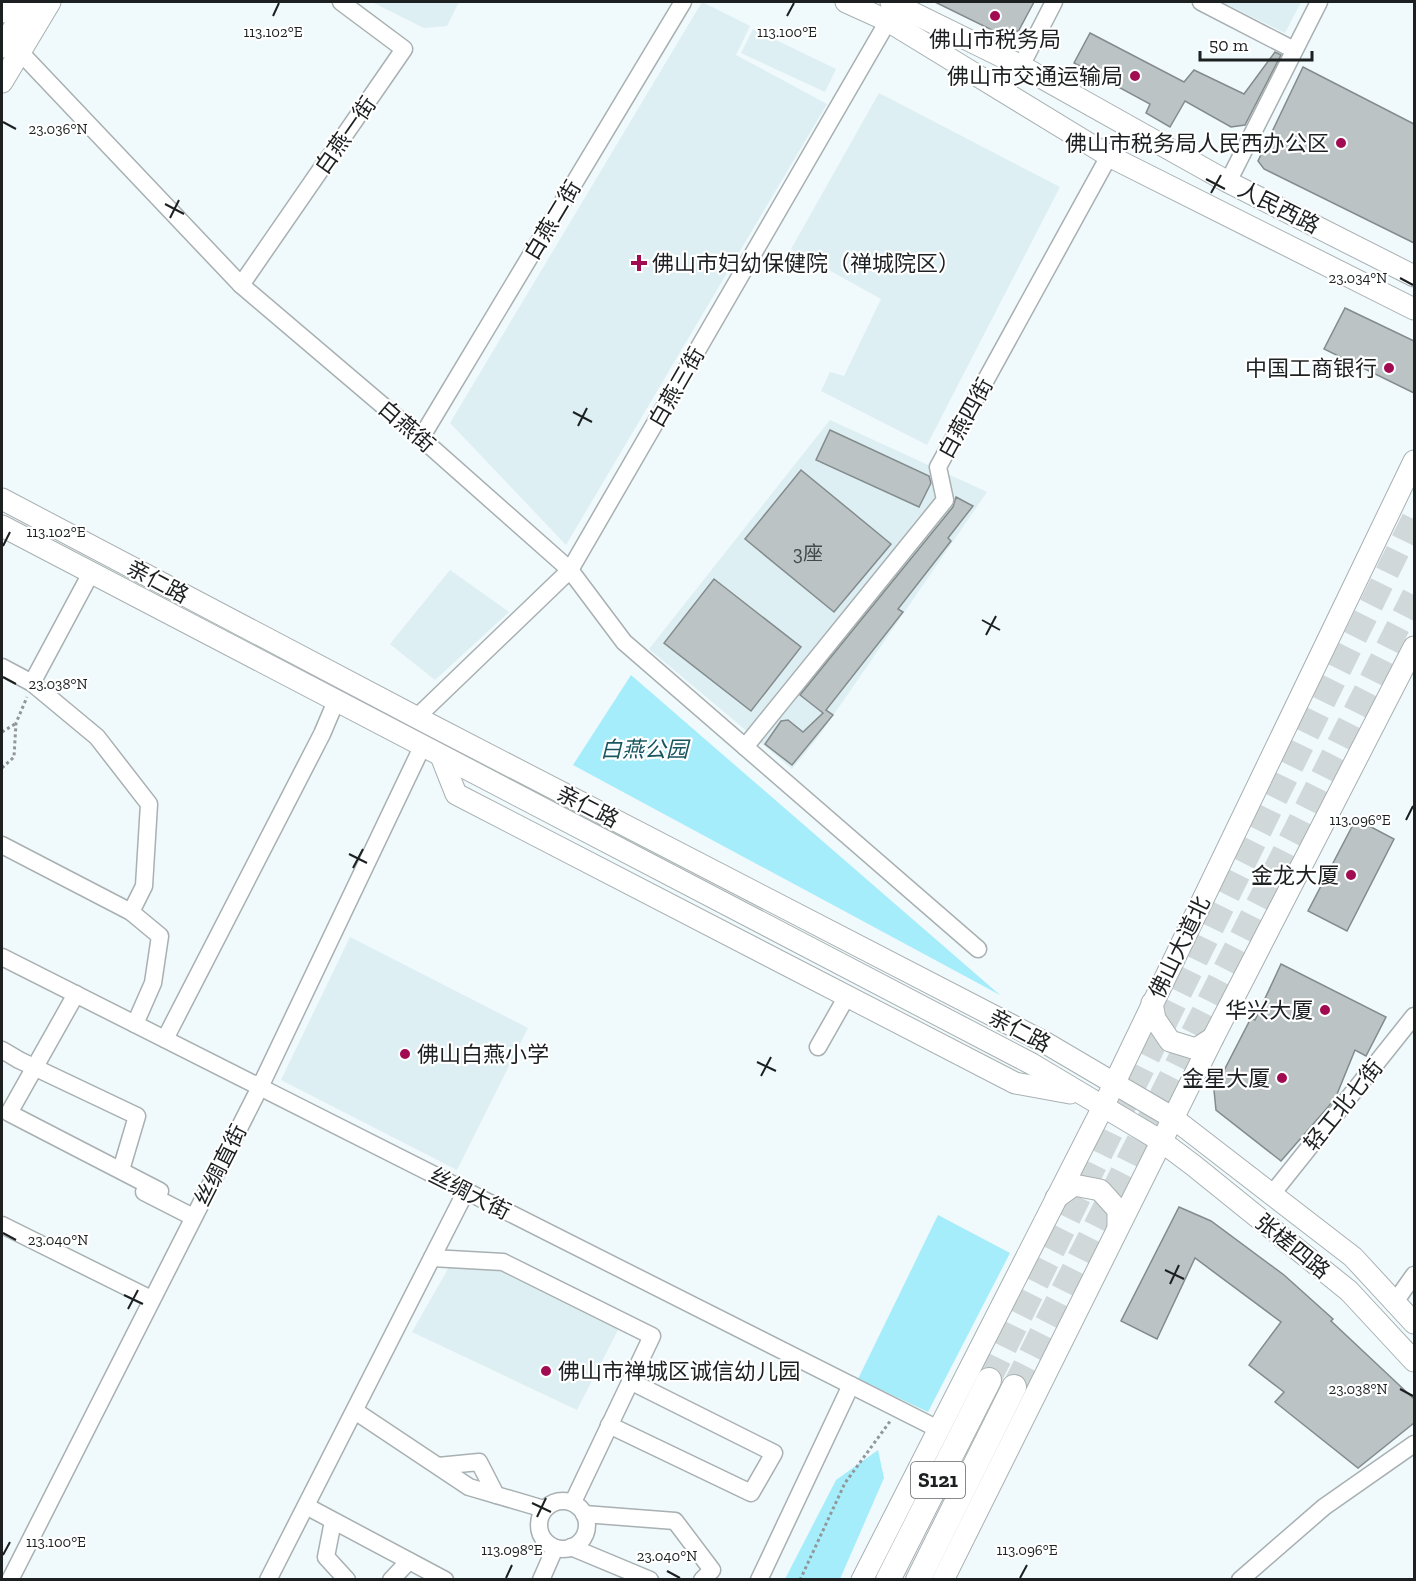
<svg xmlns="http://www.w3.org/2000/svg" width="1416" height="1581" font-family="'Zilla Slab','Noto Sans SC',serif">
<rect width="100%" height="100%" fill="#f0f9fb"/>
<g fill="#ddeff3">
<polygon points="372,2 459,2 447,26 424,28"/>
<polygon points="702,2 750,26 736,55 827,104 566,545 450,423"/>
<polygon points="1222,2 1301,2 1285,33"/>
<polygon points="753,29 836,69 825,92 741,53"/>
<polygon points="879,93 1060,187 927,445 821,391 830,372 844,376 881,299 791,249"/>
<polygon points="830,420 987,492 819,736 792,769 649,649"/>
<polygon points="450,570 509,612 435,680 390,644"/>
<polygon points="350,937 528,1028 457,1170 281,1080"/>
<polygon points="502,1266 620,1326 577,1410 412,1332 449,1267"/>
</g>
<g fill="#a6edfc">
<polygon points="631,675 1000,995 573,765"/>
<polygon points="938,1215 1010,1253 928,1412 858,1379"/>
<polygon points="878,1450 884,1478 840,1579 785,1579 836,1480"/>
</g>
<g fill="#bbc3c5" stroke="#838b8d" stroke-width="1.5">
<polygon points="935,2 1034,2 1019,30 1008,38"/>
<polygon points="1090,33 1184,82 1194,70 1244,94 1275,52 1281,55 1245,125 1231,127 1185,101 1170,127 1146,113 1150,104 1074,63"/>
<polygon points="1303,67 1414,124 1414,243 1264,169 1258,161"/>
<polygon points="1345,308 1414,341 1414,393 1324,349"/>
<polygon points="830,430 929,476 931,483 919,507 816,460"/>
<polygon points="801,470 891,544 834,612 745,539"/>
<polygon points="956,497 973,506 948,538 951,541 898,609 903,612 826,710 833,715 792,765 765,744 781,721 788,720 803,732 823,713 800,695 953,507"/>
<polygon points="714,579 801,647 751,711 664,643"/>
<polygon points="1356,819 1394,839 1347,931 1308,911"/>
<polygon points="1281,964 1386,1017 1366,1056 1355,1050 1335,1099 1281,1161 1216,1110 1214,1090 1251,1018 1255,1020"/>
<polygon points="1179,1207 1211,1221 1284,1275 1333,1319 1331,1321 1414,1399 1414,1423 1358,1468 1275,1402 1284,1392 1249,1365 1281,1322 1195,1258 1157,1339 1121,1321"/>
</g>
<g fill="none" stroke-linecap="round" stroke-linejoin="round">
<g stroke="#d0d8da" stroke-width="24" stroke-dasharray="24 12" stroke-linecap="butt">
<polyline points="989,1380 1414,518"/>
<polyline points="1014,1387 1414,595"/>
</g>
<g stroke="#a8b0b2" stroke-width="19">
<g id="minor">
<polyline points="1201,2 1294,50"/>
<polyline points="20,52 241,285 421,438 570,570 624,642 978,949"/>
<polyline points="1021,66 1054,2"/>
<polyline points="1228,182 1319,2"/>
<polyline points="241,285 404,49 341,2"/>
<polyline points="421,438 683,2"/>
<polyline points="91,573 32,683 97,737 149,804 144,886 131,912 160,936 153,983 135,1024"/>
<polyline points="2,667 32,683"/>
<polyline points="417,717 570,570 888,21"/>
<polyline points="745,747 945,500 938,467 1109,156"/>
<polyline points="2,845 131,912"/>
<polyline points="2,957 938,1429"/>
<polyline points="76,994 9,1113 160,1191"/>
<polyline points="165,1039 322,734 336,701"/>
<polyline points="818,1047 847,996"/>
<polyline points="2,1050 19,1060 137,1116 121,1170"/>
<polyline points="144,1192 193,1217"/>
<polyline points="1272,1194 1414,1016"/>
<polyline points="2,1225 151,1299"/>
<polyline points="432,1258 503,1262 652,1336 573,1502"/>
<polyline points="1395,1302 1414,1275"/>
<polyline points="355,1411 469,1487 544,1509"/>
<polyline points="609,1425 751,1493 774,1453 630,1381"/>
<polyline points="438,1466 479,1462 496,1495"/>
<circle cx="563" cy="1525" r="24"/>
<polyline points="306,1506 445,1580"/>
<polyline points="584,1514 675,1521 712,1570 702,1580"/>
<polyline points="333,1521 326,1557 347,1580"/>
<polyline points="571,1547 650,1580"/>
<polyline points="10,1580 260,1087 422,747"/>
<polyline points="268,1580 466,1191"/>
<polyline points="391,1580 409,1561"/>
<polyline points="541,1580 555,1548"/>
<polyline points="759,1580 851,1385"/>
<polyline points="1240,1580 1324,1507 1414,1444"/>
</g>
</g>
<g stroke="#a8b0b2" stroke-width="23">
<g id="major">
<polyline points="846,2 888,21 1109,156 1414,309"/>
<polyline points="891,2 1021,66 1228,182 1414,276"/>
<polyline points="2,12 8,2"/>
<polyline points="2,47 30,2"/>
<polyline points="2,82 50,2"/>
<polyline points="2,499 433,726 1044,1042 1173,1118 1353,1257 1414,1323"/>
<polyline points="2,526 1032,1064 1161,1141 1193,1165 1349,1291 1414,1361"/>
<polyline points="441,756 456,794 1015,1083 1070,1093"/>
<polyline points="1152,1003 1155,1019 1170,1041 1196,1049 1213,1038"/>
<polyline points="1056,1198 1074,1185 1100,1190 1118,1210 1118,1227"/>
<polyline points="862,1580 1103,1107 1414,461"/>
<polyline points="943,1580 1213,1038 1414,647"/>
</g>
</g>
<g stroke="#a8b0b2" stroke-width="26">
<g id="highway">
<polyline points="888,1580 989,1380"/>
<polyline points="918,1580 1014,1387"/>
</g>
</g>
<g stroke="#919799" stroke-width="3" stroke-dasharray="3 3" stroke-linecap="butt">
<polyline points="2,732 15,724"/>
<polyline points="2,768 14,757 16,723 27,697"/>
<polyline points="800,1580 845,1483 891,1420"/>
</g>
<use href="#minor" stroke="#fff" stroke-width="16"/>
<use href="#major" stroke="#fff" stroke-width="21"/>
<use href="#highway" stroke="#fff" stroke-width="24"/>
</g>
<path fill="none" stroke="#1d2021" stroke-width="2" d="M273,16l6,-13M787,16l7,-13M3,122l13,7M1206,179l19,10M1211,193l10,-18M165,204l19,10M170,218l9,-18M1400,278l13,7M573,412l19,10M578,426l9,-18M3,546l7,-14M982,620l18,10M986,635l10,-19M3,677l13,7M1406,820l7,-14M349,854l18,9M353,868l10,-19M757,1062l19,9M761,1076l10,-19M3,1233l13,7M1165,1270l19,9M1170,1284l9,-19M124,1295l19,9M128,1309l10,-19M1400,1389l13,7M532,1503l19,9M537,1517l9,-19M3,1555l7,-13M667,1571l13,7M506,1578l6,-13M1020,1578l7,-13"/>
<g fill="#a00b52" stroke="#fff" stroke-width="2">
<circle cx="995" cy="16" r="6"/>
<circle cx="1135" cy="76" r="6"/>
<circle cx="1341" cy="143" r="6"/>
<path d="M636 254h6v6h6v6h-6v6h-6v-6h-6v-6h6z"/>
<circle cx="1389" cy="368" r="6"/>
<circle cx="1351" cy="875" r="6"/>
<circle cx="1325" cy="1010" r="6"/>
<circle cx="405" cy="1054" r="6"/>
<circle cx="1282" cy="1078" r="6"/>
<circle cx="546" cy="1371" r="6"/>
</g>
<g text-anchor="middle" stroke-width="4.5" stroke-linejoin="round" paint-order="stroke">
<g font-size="20" fill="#44494a">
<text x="808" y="560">3座</text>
</g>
<rect fill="#fff" stroke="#616364" stroke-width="1.5" x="911" y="1462" width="54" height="36" rx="4.5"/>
<g font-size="21" font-weight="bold" fill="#1d2021">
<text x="938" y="1487">S121</text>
</g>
<g font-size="22" fill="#1d2021" stroke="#fff" text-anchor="end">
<text x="995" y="47" text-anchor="middle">佛山市税务局</text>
<text x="1123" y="84">佛山市交通运输局</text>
<text x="1329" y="151">佛山市税务局人民西办公区</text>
<text x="652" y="271" text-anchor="start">佛山市妇幼保健院（禅城院区）</text>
<text x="1377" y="376">中国工商银行</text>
<text x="1339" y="883">金龙大厦</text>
<text x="1313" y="1018">华兴大厦</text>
<text x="417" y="1062" text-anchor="start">佛山白燕小学</text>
<text x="1270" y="1086">金星大厦</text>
<text x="558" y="1379" text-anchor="start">佛山市禅城区诚信幼儿园</text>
</g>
<g font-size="22" fill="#1d2021" stroke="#fff">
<text transform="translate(345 135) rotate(-55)" y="8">白燕一街</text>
<text transform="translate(1279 207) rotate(27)" y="8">人民西路</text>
<text transform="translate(552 220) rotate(-59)" y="8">白燕二街</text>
<text transform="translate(676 387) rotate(-60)" y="8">白燕三街</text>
<text transform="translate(965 418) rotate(-61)" y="8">白燕四街</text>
<text transform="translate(407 426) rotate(41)" y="8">白燕街</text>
<text transform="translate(158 581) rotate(28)" y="8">亲仁路</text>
<text transform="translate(588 806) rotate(27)" y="8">亲仁路</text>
<text transform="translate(1179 947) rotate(-64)" y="8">佛山大道北</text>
<text transform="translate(1020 1030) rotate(28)" y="8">亲仁路</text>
<text transform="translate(1343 1105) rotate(-51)" y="8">轻工北七街</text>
<text transform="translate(220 1165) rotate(-63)" y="8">丝绸直街</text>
<text transform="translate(470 1193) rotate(27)" y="8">丝绸大街</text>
<text transform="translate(1293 1246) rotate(39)" y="8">张槎四路</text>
</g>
<g font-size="22" font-style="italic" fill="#17555f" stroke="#fff">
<text x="644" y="757">白燕公园</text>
</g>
</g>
<g font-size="15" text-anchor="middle" fill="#1d2021" stroke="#fff" stroke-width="4.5" stroke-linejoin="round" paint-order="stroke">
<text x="273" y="37">113.102°E</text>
<text x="787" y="37">113.100°E</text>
<text x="58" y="134">23.036°N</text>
<text x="1358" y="283">23.034°N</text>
<text x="56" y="537">113.102°E</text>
<text x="58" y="689">23.038°N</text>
<text x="1360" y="825">113.096°E</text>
<text x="58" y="1245">23.040°N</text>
<text x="1358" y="1394">23.038°N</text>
<text x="56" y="1547">113.100°E</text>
<text x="512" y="1555">113.098°E</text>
<text x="1027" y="1555">113.096°E</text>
<text x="667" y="1561">23.040°N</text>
</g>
<rect width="1416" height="1581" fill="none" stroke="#1d2021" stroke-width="6"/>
<path d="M1200 51v9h112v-9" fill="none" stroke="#1d2021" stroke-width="3"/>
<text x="1209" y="51" font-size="18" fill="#1d2021" stroke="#ffffff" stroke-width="4.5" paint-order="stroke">50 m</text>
</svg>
